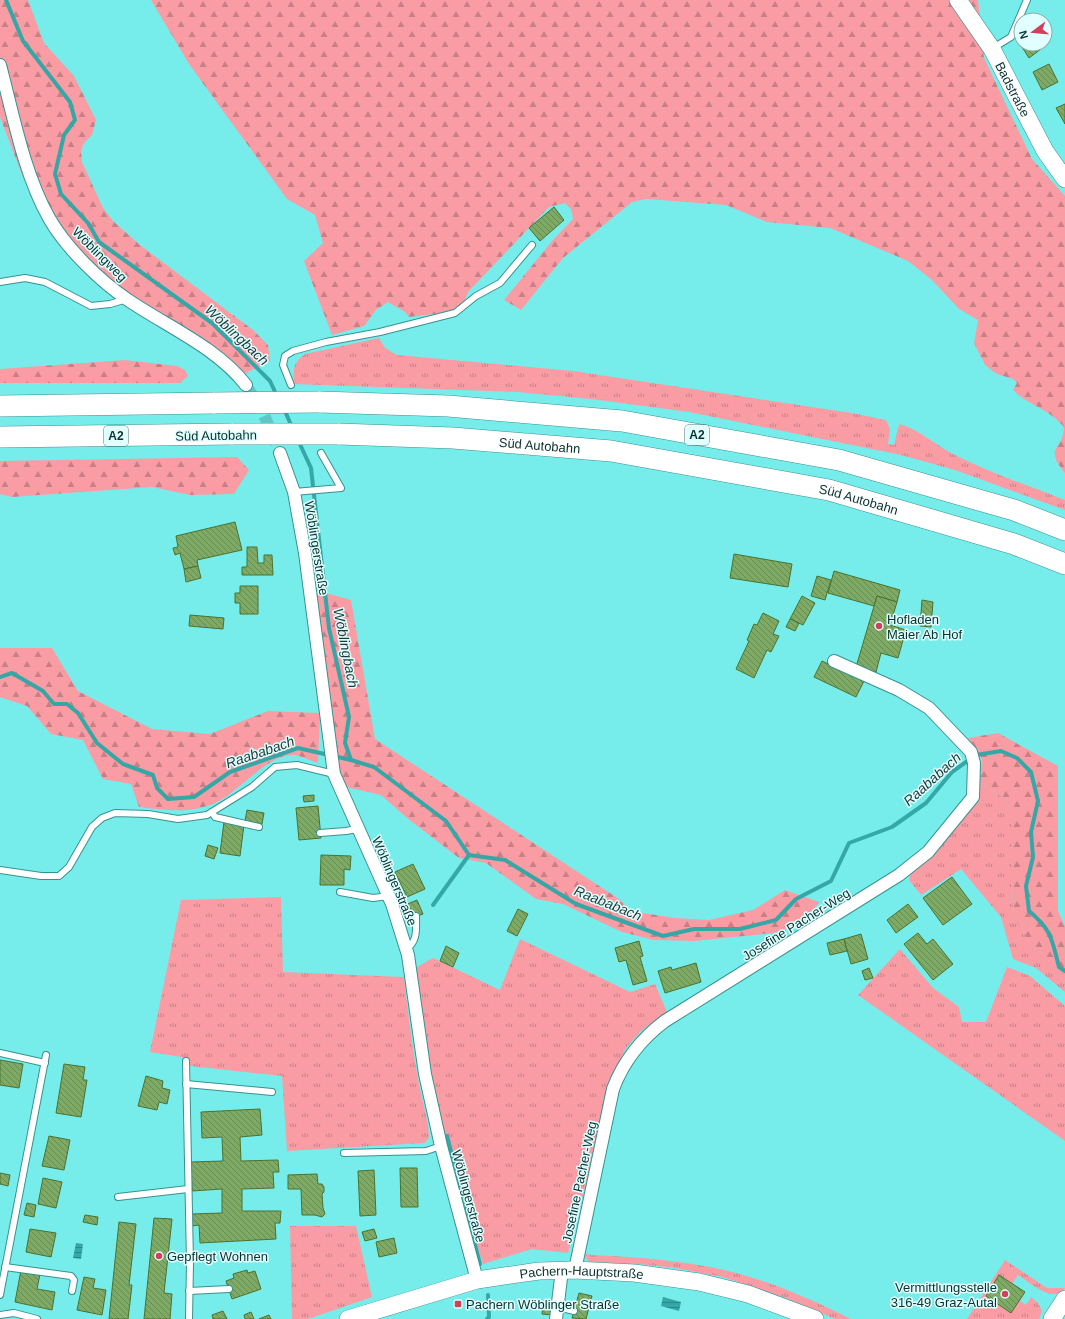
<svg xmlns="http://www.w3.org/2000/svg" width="1065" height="1319" font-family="Arial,sans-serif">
<defs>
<pattern id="grass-tufts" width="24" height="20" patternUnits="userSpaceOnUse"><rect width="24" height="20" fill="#f99ca4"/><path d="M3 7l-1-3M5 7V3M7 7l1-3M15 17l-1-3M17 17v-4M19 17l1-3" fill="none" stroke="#c88086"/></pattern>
<pattern id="forest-firs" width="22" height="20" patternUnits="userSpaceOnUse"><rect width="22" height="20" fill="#f99ca4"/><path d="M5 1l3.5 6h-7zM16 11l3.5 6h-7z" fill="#c88086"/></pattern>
<pattern id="water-rules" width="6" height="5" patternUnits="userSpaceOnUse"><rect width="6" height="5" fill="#34a7a6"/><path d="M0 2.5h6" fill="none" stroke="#2a8988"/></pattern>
<pattern id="building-back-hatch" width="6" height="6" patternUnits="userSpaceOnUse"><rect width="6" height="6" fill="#7faa65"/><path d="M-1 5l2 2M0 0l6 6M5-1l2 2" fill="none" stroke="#668b54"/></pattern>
</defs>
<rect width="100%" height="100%" fill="#77edeb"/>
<g fill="url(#grass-tufts)">
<path d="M379,338l6,10 12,7 176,16 279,42 34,7 4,9 -2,15 6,1 4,-17 2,-4c21,7 33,19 51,29 36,19 76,32 114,47v10l-110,-40 -54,-15 -212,-43 -98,-13 -73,-7 -224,-8c-1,-14 -1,-22 11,-30z"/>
<polygon points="980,784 1004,798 1011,810 1011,877 1014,917 1046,967 1065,982 1065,992 1036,968 1013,959 1001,917 961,869 921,895 909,880 910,873 943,843 971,809"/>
<path d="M281,897l2,75 121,5c4,35 8,71 15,107 3,18 10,36 10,54l-5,5 -137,8 -5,-75 -92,-10 -2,-8 -38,-6 31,-152z"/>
<polygon points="520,939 630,992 655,984 667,1012 641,1031 626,1048 609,1083 588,1175 568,1253 532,1249 483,1264 446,1144 426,1056 415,968 433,958 500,990"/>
<polygon points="900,949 933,988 959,1007 962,1022 986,1022 1007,967 1030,976 1065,1006 1065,1141 858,995"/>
<polygon points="290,1226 356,1226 372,1297 308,1319 292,1319"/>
<path d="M583,1253l8,2c45,2 89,5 133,15 44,10 87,29 127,49h-16l-49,-21 -63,-21 -48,-9 -36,-4 -50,-2z"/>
<path d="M1005,1260l42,28h18c-11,17 -36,-6 -47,-13l-6,9 13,8 -5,9 6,4 5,-8 7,6 4,8 -3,8h-72z"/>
</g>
<g fill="url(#forest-firs)">
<path d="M0,0h28l16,43 30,33 22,44 -4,15 -8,8 -3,8 1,11 21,46 10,13 27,24 113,85 15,15 2,16 -26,13c-58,-40 -136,-85 -178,-140 -13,-17 -22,-37 -28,-57l-14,3 -24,-63z"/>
<path d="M151,0h827l6,58 48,101 33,37v277c-22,-27 -2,-21 -1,-46 -16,-19 -35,-21 -51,-37l4,-7 -4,-4 -16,-5 -12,-9 -11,-22 4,-23 -19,-11 -27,-29 -24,-19 -78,-33 -63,-6 -41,-17 -80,-6 -14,3 -69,56 -42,52 -17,-10 49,-60 20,-21 -2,-10 -6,-6 -16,4 -81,85 -5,13 -13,7 -41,5 -4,-5 -17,-10 -12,8 -12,16 -32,9 -28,-74 19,-18 -8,-28 -28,-16 -98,-135z"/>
<polygon points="125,360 177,366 185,370 188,376 180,383 0,383 0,369"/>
<polygon points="237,457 249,470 234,494 190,495 152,487 12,497 0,494 0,461"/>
<polygon points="315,590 351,600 375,739 619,899 631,911 675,918 709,920 753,910 785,890 819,902 803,923 773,933 694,941 654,940 622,932 563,904 536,899 486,863 459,858 407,818 381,795 346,787 338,770"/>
<path d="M0,648h52l26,43 74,38 58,5 58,-23 52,2 -2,50c-7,-2 -16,-7 -23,-8 -28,-2 -55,37 -80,48 -26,11 -49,7 -76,4l-8,-23 -28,-5 -20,-39 -32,-6 -24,-28 -27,-9z"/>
<polygon points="998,733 1058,766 1058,911 1065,926 1065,982 1046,968 1014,917 1011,877 1011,810 1004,798 980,784 982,759 968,738"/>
</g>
<g fill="url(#water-rules)">
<polygon points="76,1243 83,1244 81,1259 73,1258"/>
<polygon points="663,1297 681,1302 679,1311 661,1306"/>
</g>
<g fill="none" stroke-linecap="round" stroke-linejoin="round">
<g stroke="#34a7a6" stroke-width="4">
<polyline points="6,0 23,41 70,102 75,120 64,135 55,174 61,194 88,223 99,242 212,323 270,381 277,396"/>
<polyline points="284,409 292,427"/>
<polyline points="298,440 311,468 329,628 349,717 345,743 351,760"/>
<path d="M0,677l12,-4 31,18 11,13h13l11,9 19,30 26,21 30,11 4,13 11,11 26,-2 36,-25 68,-24 53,12 23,7 72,54 23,34 36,5 71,44 87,32 31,-7h46l36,-9 20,-21 35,-18 18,-38 43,-16 34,-24 26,-31 24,-17 25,-4 16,7 14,14 7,29 -7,31 2,25 -7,29 3,25c23,19 23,29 30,56l6,4"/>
<polyline points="433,905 469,855"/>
<polyline points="447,1136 480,1264"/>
<polyline points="487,1319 489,1317 488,1295"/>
</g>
</g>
<g fill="url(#building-back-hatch)" stroke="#4a722e">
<polygon points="1026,44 1037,44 1041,49 1029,58 1022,47"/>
<polygon points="1049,64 1058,82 1042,90 1033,72"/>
<polygon points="1065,104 1065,124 1056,108"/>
<polygon points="554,207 564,220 540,241 529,228"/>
<polygon points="235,522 242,550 197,560 198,566 184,569 180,553 175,555 173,548 178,547 176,536"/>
<polygon points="247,547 257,547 258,563 264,563 264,555 272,555 273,575 242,575 242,567 247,567"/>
<polygon points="734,554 792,564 788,587 730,578"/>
<polygon points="198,566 201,578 186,582 184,569"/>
<polygon points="834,571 900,590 897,602 877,596 874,606 828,593"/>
<polygon points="817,576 831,580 825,600 811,596"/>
<polygon points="240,586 258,586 258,614 240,614 240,603 235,603 235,593 240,593"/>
<polygon points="802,596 815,603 803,625 790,619"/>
<polygon points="877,596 897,602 890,625 906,630 898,658 881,653 876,672 856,667"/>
<polygon points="922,600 933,602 931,627 920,626"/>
<polygon points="763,613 779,621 773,634 779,636 771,652 767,650 754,678 736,669 749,641 747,640 754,624 757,625"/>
<polygon points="190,615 224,618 223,629 189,626"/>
<polygon points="790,619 799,623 795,631 786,627"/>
<polygon points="822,661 864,681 856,697 814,677"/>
<polygon points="314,795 314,801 304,802 303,796"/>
<polygon points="318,806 321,838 299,840 296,808"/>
<polygon points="247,810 264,813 262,824 245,821"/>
<polygon points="224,822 244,825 240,856 220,853"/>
<polygon points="208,845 218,848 214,859 205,856"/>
<polygon points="321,855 351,856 350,870 344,869 344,885 320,885"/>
<polygon points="413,864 425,889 407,897 395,872"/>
<polygon points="952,877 972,904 943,925 923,898"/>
<polygon points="417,900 423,914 410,919 405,905"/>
<polygon points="908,904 918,917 896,933 887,920"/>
<polygon points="518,909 528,914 517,936 507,931"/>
<polygon points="918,933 927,944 933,939 953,964 933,980 904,944"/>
<polygon points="861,934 868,959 851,964 844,939"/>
<polygon points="844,939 847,951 830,955 827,943"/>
<polygon points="639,941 643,956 640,957 647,981 633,985 626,960 619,962 615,948"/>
<polygon points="446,946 459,953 453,967 440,961"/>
<polygon points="696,963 701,982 665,993 658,971 671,967 672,970"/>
<polygon points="869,968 873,978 865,980 862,971"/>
<polygon points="0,1060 23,1064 19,1088 0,1085"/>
<polygon points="64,1064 85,1067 83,1080 87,1080 81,1117 56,1113"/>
<polygon points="146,1076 163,1081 162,1088 170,1090 167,1104 159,1102 157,1110 138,1106"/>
<polygon points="260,1109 262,1135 240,1137 241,1161 278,1160 279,1172 273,1172 274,1188 242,1189 242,1211 281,1211 280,1223 275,1223 276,1239 200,1243 199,1225 192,1226 192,1214 222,1213 222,1189 192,1191 191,1162 223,1161 222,1137 202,1138 201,1112"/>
<polygon points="49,1136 70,1140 64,1170 42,1166"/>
<polygon points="400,1168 417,1168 418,1207 401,1207"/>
<polygon points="374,1170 376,1215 360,1216 358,1171"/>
<polygon points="0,1173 10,1175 8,1186 0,1184"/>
<polygon points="317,1174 318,1184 322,1184 324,1187 324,1192 322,1194 323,1208 325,1214 322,1217 315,1215 302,1215 301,1189 288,1189 288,1175"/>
<polygon points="43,1178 62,1182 56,1208 38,1204"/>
<polygon points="27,1203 36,1205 34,1217 24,1215"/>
<polygon points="85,1215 98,1217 97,1225 83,1222"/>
<polygon points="154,1218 172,1219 164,1293 172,1294 170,1319 144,1319"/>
<polygon points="119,1222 136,1224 129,1285 132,1285 128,1319 109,1319"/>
<polygon points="30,1229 56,1233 51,1257 26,1252"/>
<polygon points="374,1229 377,1238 365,1241 362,1232"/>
<polygon points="394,1238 397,1253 379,1257 376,1242"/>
<polygon points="21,1270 40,1274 37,1289 55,1292 52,1310 15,1302"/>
<polygon points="247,1270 248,1273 255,1271 261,1289 232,1299 226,1281 234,1278 233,1274"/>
<polygon points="999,1275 1025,1292 1011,1313 986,1296"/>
<polygon points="84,1277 95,1279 93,1288 106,1290 102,1315 77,1310"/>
<polygon points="579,1293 592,1296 586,1319 572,1318"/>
<polygon points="543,1302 554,1304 552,1315 542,1314"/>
<polygon points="223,1311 227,1319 213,1319 212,1315"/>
<polygon points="251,1312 254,1319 245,1319 244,1315"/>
<polygon points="269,1315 271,1319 259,1319"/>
</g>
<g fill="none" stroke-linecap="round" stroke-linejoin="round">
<polyline stroke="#61c7c6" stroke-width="12" stroke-dasharray="12 6" stroke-linecap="butt" points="246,385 264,415 280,453"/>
<g stroke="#369291" stroke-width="8">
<g id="lane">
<polyline points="993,48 1011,37 1027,0"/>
<polyline points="0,282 25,278 45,282 91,306 110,304 127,299"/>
<polyline points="291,385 283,365 285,356 293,351 326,342 380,332 455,313 476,296 500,283 532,245"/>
<polyline points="294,492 341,488 321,453"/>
<polyline points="212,812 215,817 259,827"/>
<polyline points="320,833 346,831 357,829"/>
<polyline points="0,870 41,876 59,876 69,867 92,827 102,818 115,813 148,814 178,819 207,815 252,787 275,767 297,765 334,774"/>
<polyline points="340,892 373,898 389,896"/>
<path d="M406,949c12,-7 10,-20 10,-33"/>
<polyline points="0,1053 45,1063"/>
<polyline points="186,1061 190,1263 189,1319"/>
<polyline points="186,1084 272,1092"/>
<polyline points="344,1153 426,1151 441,1146"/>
<polyline points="118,1197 188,1189"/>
<polyline points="5,1267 71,1276 74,1280 72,1291"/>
<polyline points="189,1291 229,1289"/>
<polyline points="0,1295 46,1055"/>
<polyline points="558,1307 574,1311"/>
<polyline points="0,1315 14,1313 37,1319"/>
</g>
</g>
<g stroke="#369291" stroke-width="14">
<g id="street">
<path d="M0,65c13,49 24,109 49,153 17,30 51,63 79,82 40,27 88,47 118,85"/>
<polyline points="280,453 294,492 305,553 334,774 392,904 408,955 425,1074 441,1146 477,1280"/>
<path d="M575,1270l38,-181c11,-29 28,-50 52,-68l234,-146 29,-23 45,-55 1,-34 -3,-11 -42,-44 -30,-18 -65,-29"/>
<polyline points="556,1319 562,1270"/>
</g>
</g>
<g stroke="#369291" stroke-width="18">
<g id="secondary">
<path id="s1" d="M958,0l34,49 53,102 20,28"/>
<path id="s2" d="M348,1319l129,-39 62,-9 36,-1 59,3 65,9 49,12 67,25"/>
<polyline points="1052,1319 1065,1299"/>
</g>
</g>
<g stroke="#369291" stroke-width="22">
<g id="highway">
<polyline points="319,402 448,406 622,421 839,460 1014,510 1065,530"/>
<polyline points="0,406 215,403"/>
<path id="s3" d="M338,434l115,4 158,13 218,39 185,54 51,20"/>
<polyline points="0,437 233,434"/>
</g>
</g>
<use href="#lane" stroke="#fff" stroke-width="6"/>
<use href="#street" stroke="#fff" stroke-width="12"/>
<use href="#secondary" stroke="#fff" stroke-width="17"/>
<use href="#highway" stroke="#fff" stroke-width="21"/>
<g stroke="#369291" stroke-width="22" stroke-linecap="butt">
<g id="highway-bridge">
<polyline points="215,403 319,402"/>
<polyline points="233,434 338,434"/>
</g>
</g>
<use href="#highway-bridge" stroke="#fff" stroke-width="21"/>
</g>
<g fill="#d0405a" stroke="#e0fffe" stroke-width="1.5">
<circle cx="879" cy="626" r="4"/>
<circle cx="159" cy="1256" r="4"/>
<circle cx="1005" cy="1294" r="4"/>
<rect x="454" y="1300" width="8" height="8" rx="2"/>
</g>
<g text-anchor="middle" stroke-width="3" stroke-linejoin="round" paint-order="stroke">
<g fill="#e0fffe" stroke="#4a6f6e" stroke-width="1">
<rect x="685" y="425" width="24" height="20" rx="3"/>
<rect x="104" y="426" width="24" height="20" rx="3"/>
</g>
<g font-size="12" font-weight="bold" fill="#093130">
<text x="697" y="439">A2</text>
<text x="116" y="440">A2</text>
</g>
<g font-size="13" fill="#093130" stroke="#e0fffe">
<text dy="5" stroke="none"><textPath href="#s1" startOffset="105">Badstraße</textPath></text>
<text transform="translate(100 254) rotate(45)" y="5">Wöblingweg</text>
<text transform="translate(216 435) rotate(-1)" y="5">Süd Autobahn</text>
<text dy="5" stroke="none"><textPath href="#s3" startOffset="202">Süd Autobahn</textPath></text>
<text dy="5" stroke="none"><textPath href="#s3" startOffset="526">Süd Autobahn</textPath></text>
<text transform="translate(317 548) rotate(81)" y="5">Wöblingerstraße</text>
<text transform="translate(395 881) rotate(67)" y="5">Wöblingerstraße</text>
<text transform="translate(796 924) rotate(-32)" y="5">Josefine Pacher-Weg</text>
<text transform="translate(579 1182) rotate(-78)" y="5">Josefine Pacher-Weg</text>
<text transform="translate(469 1196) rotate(75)" y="5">Wöblingerstraße</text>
<text dy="5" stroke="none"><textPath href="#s2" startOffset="240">Pachern-Hauptstraße</textPath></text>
</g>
<g font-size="13" fill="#093130" stroke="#e0fffe" text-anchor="start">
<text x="887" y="624">Hofladen<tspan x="887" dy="15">Maier Ab Hof</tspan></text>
<text x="167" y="1261">Gepflegt Wohnen</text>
<text x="997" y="1292" text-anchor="end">Vermittlungsstelle<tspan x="997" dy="15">316-49 Graz-Autal</tspan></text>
<text x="466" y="1309">Pachern Wöblinger Straße</text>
</g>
<g font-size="14" font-style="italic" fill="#1f3837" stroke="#e0fffe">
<text transform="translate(237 335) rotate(43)" y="5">Wöblingbach</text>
<text transform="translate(346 648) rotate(79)" y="5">Wöblingbach</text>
<text transform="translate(260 752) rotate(-19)" y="5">Raababach</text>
<text transform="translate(932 779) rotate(-42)" y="5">Raababach</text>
<text transform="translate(608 903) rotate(22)" y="5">Raababach</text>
</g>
</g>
<g transform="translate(1033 32) rotate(254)"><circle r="19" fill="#e0fffe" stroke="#8aadac"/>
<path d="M0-3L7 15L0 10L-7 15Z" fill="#d0405a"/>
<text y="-6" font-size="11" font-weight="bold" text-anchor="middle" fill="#093130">N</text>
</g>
</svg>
